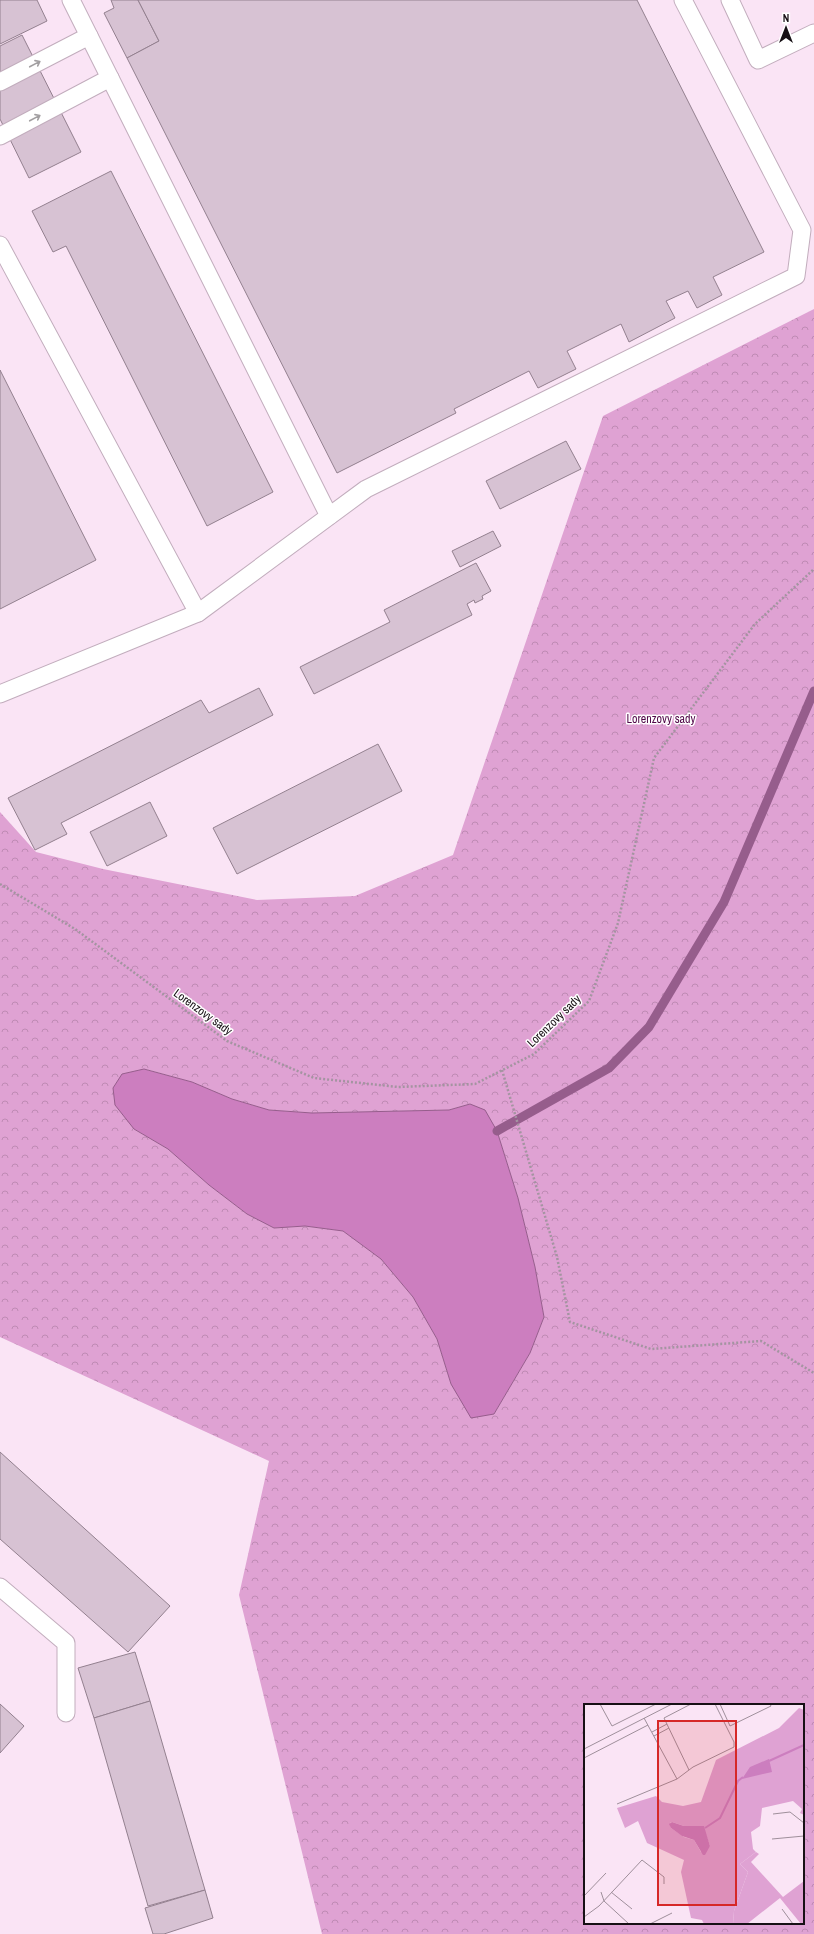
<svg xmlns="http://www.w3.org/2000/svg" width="814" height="1934" font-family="'Archivo Narrow',sans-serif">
<defs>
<pattern id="forest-crowns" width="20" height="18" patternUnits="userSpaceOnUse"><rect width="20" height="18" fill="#dfa2d3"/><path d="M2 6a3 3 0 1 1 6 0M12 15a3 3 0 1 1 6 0" fill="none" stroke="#bf8ab4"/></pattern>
</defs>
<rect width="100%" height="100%" fill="#fae4f5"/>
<path fill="url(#forest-crowns)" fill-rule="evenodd" d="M814,309v1625h-492l-83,-339 30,-134 -269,-124v-525l36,40 67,17 154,31 98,-4 98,-41 150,-439zM145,1069l47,13 40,17 37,11 43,3 137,-3 21,-6 27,27 21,67 17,69 9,50 -14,36 -36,61 -43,-30 -14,-45 -24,-42 -32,-38 -38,-28 -38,-5 -31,2 -27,-14 -38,-29 -41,-36 -34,-20 -12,-55zM585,1705h218v218h-218z"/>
<polygon fill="#cc7ebf" stroke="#965d8c" points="144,1069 192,1082 232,1099 269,1110 312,1113 449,1110 470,1104 485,1110 497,1131 518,1198 535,1267 544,1317 530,1353 494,1414 471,1418 451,1384 437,1339 413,1297 381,1259 343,1231 305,1226 274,1228 247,1214 209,1185 168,1149 134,1129 115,1105 113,1088 122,1074"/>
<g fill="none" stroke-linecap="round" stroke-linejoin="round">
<polyline stroke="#965d8c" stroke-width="9" points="497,1131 609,1068 649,1027 724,902 814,691"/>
</g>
<g fill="#d7c2d3" stroke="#93808f">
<polygon points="0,0 37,0 47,21 0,44"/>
<polygon points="111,0 138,0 159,41 127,58 104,13 114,8"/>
<polygon points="138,0 637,0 764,252 713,277 722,295 697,308 688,291 666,301 675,318 629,342 621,324 567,351 576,369 538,388 529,371 454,409 456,413 337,473 127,58 159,41"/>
<polygon points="22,35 81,152 29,178 0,119 0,46"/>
<polygon points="111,171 273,492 207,526 66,246 53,252 32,211"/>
<polygon points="0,370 96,560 0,609"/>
<polygon points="566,441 581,469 500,509 486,481"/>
<polygon points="493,531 501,546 460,567 452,551"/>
<polygon points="476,563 491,591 482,596 483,599 475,603 474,600 467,604 472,615 314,694 300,667 390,622 384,610"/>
<polygon points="259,688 273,715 61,823 67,834 35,850 8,798 201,700 209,713"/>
<polygon points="378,744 402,791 237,874 213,828"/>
<polygon points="150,802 167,836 107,866 90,832"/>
<polygon points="0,1452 170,1606 128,1652 0,1539"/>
<polygon points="135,1652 150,1701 94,1718 78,1668"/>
<polygon points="150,1701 205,1890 148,1906 94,1718"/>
<polygon points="0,1704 24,1726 0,1753"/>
<polygon points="205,1890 213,1918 164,1934 153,1934 145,1908"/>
</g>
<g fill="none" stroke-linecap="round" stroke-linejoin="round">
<g stroke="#c2adbd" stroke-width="19">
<g id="lane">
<polyline points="71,0 329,516"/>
<polyline points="730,0 758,60 814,33"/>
<polyline points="0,82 89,36"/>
<polyline points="0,136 110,78"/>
<polyline points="0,245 198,613 0,694"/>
<polyline points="198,613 366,489 796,276 802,230 683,0"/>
<polyline points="0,1587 66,1643 66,1713"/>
</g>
</g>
<g stroke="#a494a1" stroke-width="2.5" stroke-dasharray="2 2" stroke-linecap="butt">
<polyline points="0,884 75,929 227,1041 314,1078 398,1087 475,1084 534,1054 589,1001 618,923 654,758 755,624 814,569"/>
<polyline points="502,1070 557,1257 570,1322 651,1349 761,1341 814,1373"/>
</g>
<use href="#lane" stroke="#fff" stroke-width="17"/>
</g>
<defs><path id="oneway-shaft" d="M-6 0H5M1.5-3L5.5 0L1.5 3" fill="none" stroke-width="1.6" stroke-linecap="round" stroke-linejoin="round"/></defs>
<g stroke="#a29fa1">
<use href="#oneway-shaft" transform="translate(35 64) rotate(-28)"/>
<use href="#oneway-shaft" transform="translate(35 118) rotate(-28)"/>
</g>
<g text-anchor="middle" stroke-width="3" stroke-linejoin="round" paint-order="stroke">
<g font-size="12" fill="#510849" stroke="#fff">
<text x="661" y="723">Lorenzovy sady</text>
</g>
<g font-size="12" fill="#171015" stroke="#fff">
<text transform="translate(203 1012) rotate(36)" y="4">Lorenzovy sady</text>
<text transform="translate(554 1021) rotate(-44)" y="4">Lorenzovy sady</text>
</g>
</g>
<g transform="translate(584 1704)">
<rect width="220" height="220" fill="#fae4f5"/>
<path d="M172,148l3,2 -8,8 32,35 21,-16v43h-3l-21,-26 -33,26h-14l1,-13 14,-39 -8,-8z" fill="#dfa2d3"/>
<path d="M215,4l5,2v105l-4,-2 2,-4 -9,-8 -31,7 -2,18 -9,6 2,17 3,3 -16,12 8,8 -14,39 -1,13h-29l-2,-4 -11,-2 -10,-46 3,-12 -37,-17 -9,-22 -13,7 -8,-20 39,-12 6,6 21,4 18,-4 15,-42 63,-32zM88,118l12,4h19l7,20 -9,6 -7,-12 -10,-3 -13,-9 -1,-5z" fill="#dfa2d3" fill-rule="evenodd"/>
<path d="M185,55l3,13 -30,7 8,-12zM88,118l12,4h20l6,20 -5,9h-2l-9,-15 -12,-4 -11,-8 -2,-4z" fill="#cc7ebf"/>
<path fill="none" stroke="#cc7ebf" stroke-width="2" d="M185,57l35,-16M121,124l15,-10 18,-37 5,-4"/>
<path fill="none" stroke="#9f8f9b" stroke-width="1" d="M16,0l12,22 44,-22M136,0l10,22 41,-20 -1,-2M68,28l15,-8M70,32l15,-8M0,45l88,-45M0,54l64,-33M105,66l-25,-52 27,-14M93,75l16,-12 41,-20v-5l-19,-38M33,100l60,-25 -33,-61M189,110l17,-2 14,11M188,135l32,-3M17,188l3,9 25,23M27,188l21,17M0,192l22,-23M198,205l11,15M0,213l15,-11 43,-46 22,17v7M66,220l22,-11"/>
<path fill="#d62828" fill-opacity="0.15" stroke="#d62828" stroke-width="2" d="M74,17h78v184h-78z"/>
<rect width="220" height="220" fill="none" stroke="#171015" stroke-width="2"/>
</g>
<g transform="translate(786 28)" stroke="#ffffff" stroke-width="3" paint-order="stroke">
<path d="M0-3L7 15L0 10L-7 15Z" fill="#171015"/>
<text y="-6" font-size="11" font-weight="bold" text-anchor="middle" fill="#171015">N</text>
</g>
</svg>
